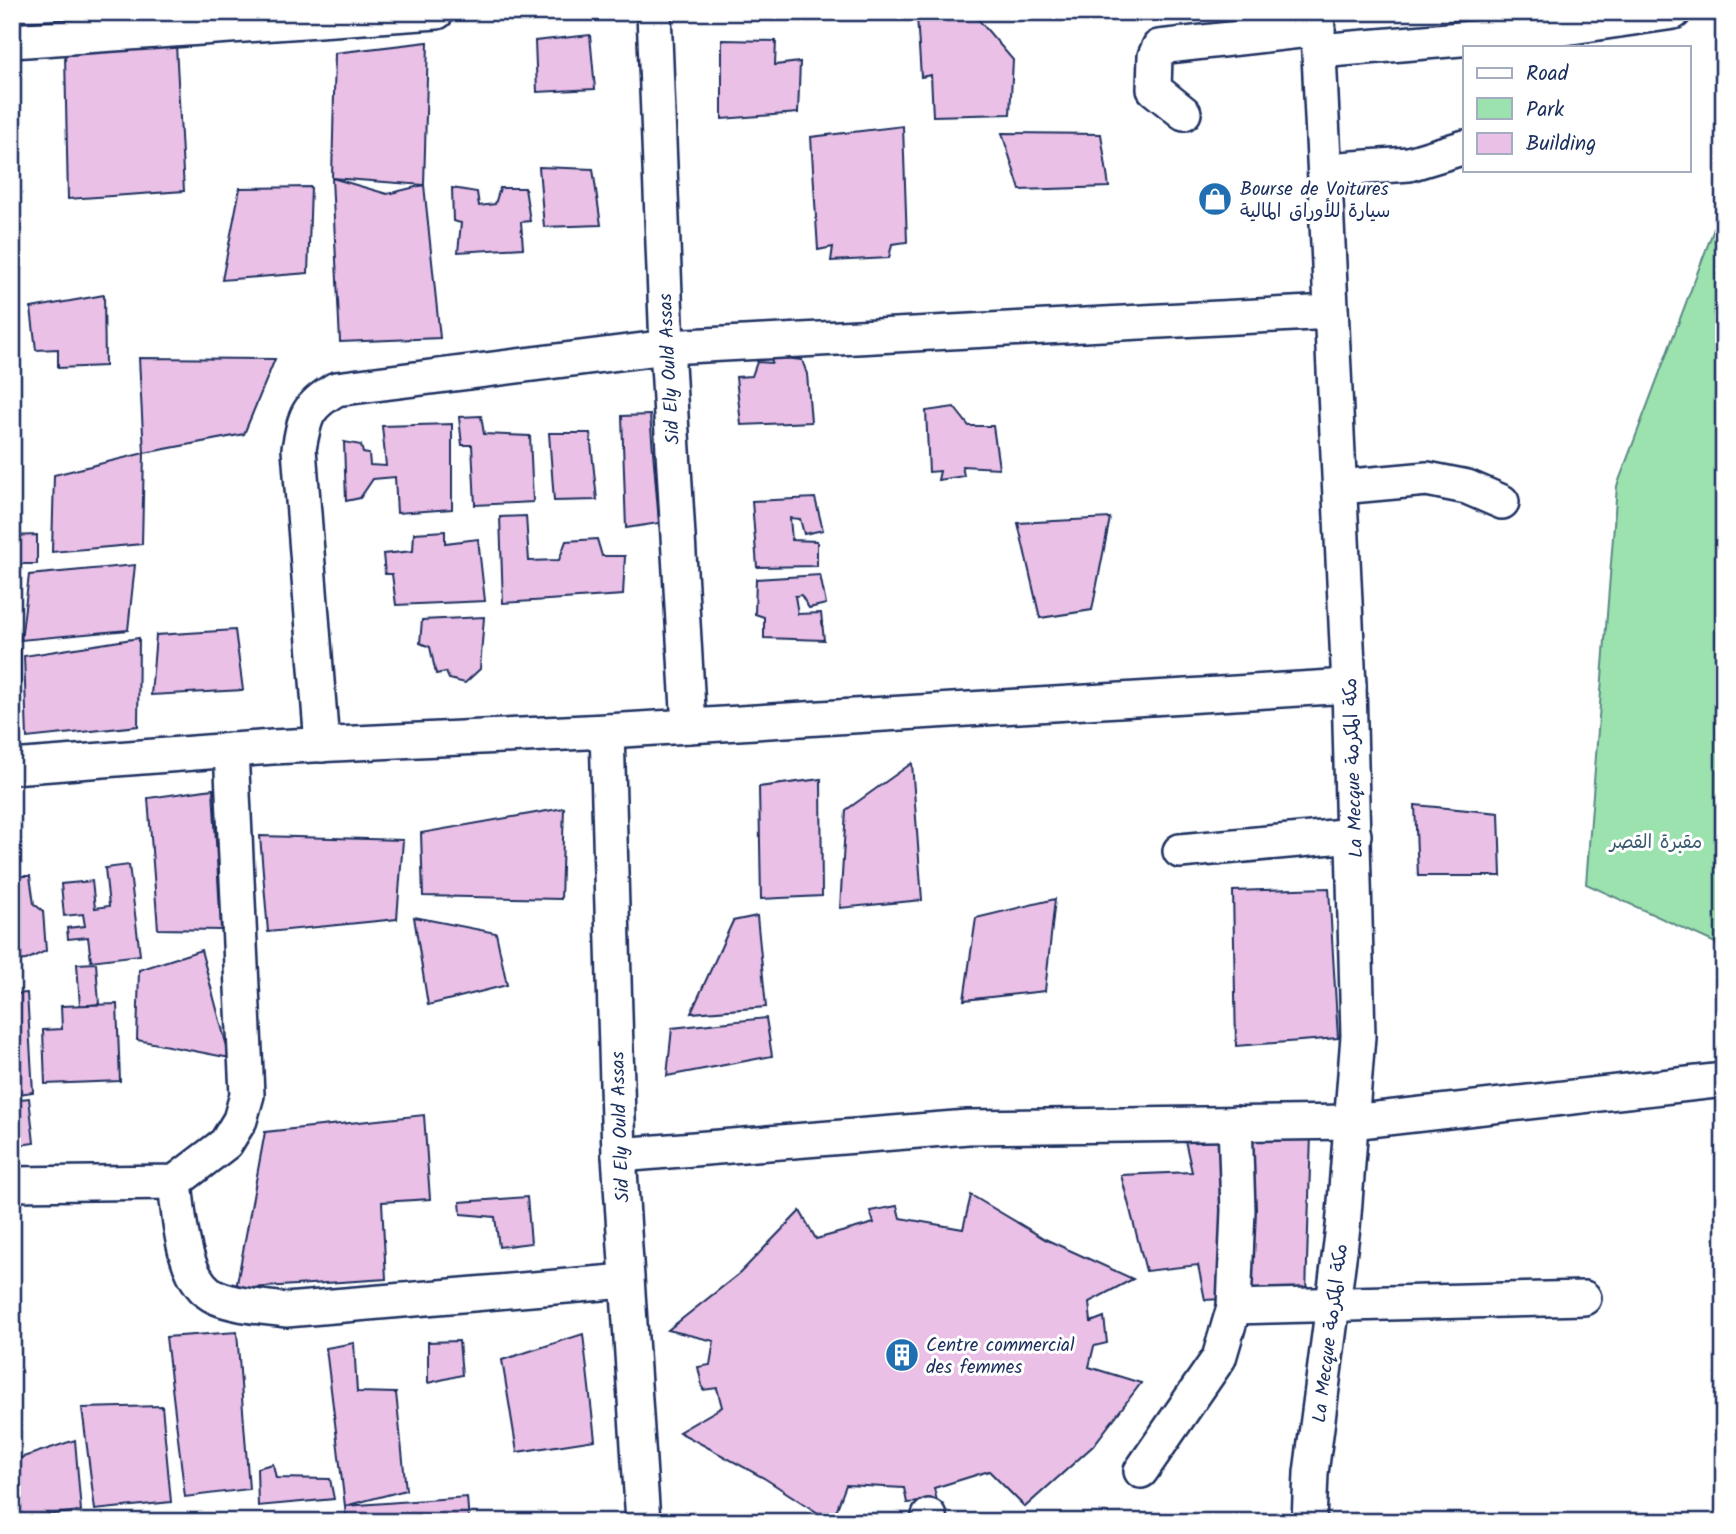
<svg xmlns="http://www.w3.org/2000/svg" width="1736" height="1534" font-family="Kalam,'Playpen Sans Arabic',sans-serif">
<rect width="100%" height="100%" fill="#fff"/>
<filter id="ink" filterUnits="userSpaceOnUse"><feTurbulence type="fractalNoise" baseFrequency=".0143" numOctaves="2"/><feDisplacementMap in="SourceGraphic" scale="14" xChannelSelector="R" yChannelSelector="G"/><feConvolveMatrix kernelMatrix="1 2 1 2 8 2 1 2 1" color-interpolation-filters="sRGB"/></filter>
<g filter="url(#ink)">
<polygon fill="#9ce2ae" stroke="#5c8886" stroke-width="2" points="1724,202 1724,947 1586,884 1617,486"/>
<g fill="#eac0e6" stroke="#1b2f5e" stroke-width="2">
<polygon points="948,12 972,12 1013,60 1010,114 933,116 931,75 921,77 917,16"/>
<polygon points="590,35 595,89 537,92 535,41"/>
<polygon points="722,40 776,41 775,65 800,62 798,113 722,119"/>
<polygon points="428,42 424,185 332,178 335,53"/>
<polygon points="176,45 184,191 68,199 65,55"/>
<polygon points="903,126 907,242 892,244 889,258 831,261 833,247 818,250 811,137"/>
<polygon points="1002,133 1101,134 1109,187 1020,190"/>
<polygon points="539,167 593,169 601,225 544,227"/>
<polygon points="332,178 387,194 424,185 440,338 340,342"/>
<polygon points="311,187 308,273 222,280 240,188"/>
<polygon points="452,188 477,192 479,206 495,204 500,188 525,188 530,221 521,222 523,248 458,252 461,223 453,221"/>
<polygon points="104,295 105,366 58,368 58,349 36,350 31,308"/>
<polygon points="783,347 784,358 802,360 807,374 811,422 741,425 736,377 752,376 757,362 772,363 770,350"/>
<polygon points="139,358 275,359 244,434 144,453"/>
<polygon points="954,407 969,426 993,426 999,468 962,466 964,476 938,480 940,471 929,472 926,411"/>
<polygon points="650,415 659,523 626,528 622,416"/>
<polygon points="481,416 484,434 530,436 533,502 475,505 472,445 462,445 459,417"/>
<polygon points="452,424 452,509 397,513 395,477 373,479 360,498 346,501 344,442 361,445 363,453 369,454 370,465 386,466 382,426"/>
<polygon points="549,433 590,433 597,500 554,501"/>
<polygon points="144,453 142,544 52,552 54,475"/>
<polygon points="815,498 823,530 804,534 800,519 790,518 792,540 817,541 817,566 757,567 752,501"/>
<polygon points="526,516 529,561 559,560 566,541 597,539 602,556 625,556 623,595 503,603 500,517"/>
<polygon points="1110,518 1092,610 1040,618 1018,523"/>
<polygon points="445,531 445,543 478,539 485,601 396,605 392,574 385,574 383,554 413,551 414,533"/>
<polygon points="37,535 37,564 12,564 12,536"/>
<polygon points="135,565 128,630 21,640 29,575"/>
<polygon points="820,575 826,604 809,608 801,595 795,596 798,614 821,613 824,640 764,638 764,617 755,614 756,579"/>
<polygon points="484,617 480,669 465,683 449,679 446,672 436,674 430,647 420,643 422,620"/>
<polygon points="235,630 243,690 151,695 156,635"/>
<polygon points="139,638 138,726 27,738 24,656"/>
<rect x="12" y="649" width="8" height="36"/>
<polygon points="912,763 922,900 840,908 846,810"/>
<polygon points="821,779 822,896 761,899 759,787"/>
<polygon points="213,789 221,930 158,929 148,798"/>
<polygon points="1415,805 1499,813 1501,876 1418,876"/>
<polygon points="564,808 561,899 423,896 421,833"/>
<polygon points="260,836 403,840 397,919 268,932"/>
<polygon points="129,865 140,955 91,961 88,937 68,939 67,928 85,926 83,914 64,916 61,884 92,881 95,908 109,906 105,868"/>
<polygon points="13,867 17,876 30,876 34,904 43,911 46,951 26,960 15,961 12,948"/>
<polygon points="1329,888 1338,1038 1236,1046 1233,891"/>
<polygon points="1055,899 1045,991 964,1000 976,918"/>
<polygon points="757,916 766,1007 691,1013 733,921"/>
<polygon points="414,917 496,933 507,985 428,1005"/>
<polygon points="201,950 230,1058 137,1040 139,970"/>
<polygon points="96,963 99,1004 80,1006 77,964"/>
<polygon points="27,993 33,1092 12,1095 12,994"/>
<polygon points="117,1004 120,1081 45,1084 43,1030 62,1029 61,1006"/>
<polygon points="766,1018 772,1056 667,1076 672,1028"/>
<polygon points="29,1098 34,1143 12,1146 12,1100"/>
<polygon points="424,1115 430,1199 382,1202 386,1279 236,1289 265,1132"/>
<polygon points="1311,1134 1306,1294 1205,1300 1198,1265 1146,1271 1121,1175 1192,1172 1184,1136"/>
<polygon points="971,1195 1045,1239 1133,1279 1089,1302 1091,1322 1104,1317 1107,1343 1094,1346 1089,1367 1141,1383 1093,1446 1025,1507 989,1471 934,1488 937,1501 907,1503 904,1488 846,1485 832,1522 764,1478 679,1432 722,1407 717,1388 703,1390 698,1367 710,1365 714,1341 668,1330 740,1273 800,1211 816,1239 874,1223 870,1211 897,1206 900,1218 963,1229"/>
<polygon points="527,1197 531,1243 499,1247 495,1217 461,1214 460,1202"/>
<polygon points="237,1332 249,1489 185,1497 166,1337"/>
<polygon points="583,1334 595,1440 517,1452 502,1360"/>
<polygon points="459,1341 462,1375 428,1383 428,1342"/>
<polygon points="354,1343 357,1392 396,1393 406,1490 345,1506 326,1348"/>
<polygon points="162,1406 171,1502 95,1510 82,1408"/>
<polygon points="75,1440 81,1511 18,1518 17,1459"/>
<polygon points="273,1464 276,1478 330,1479 334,1499 258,1506 257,1468"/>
<polygon points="467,1497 469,1522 346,1522 345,1506"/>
</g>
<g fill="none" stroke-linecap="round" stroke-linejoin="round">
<g stroke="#1b2f5e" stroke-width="38">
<g id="minor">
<polyline points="654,12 667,347 689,726"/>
<polyline points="12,41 437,12"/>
<polyline points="1319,51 1531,33 1674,12"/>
<polyline points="1184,113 1154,89 1155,56 1159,47 1318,29"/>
<polyline points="1326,170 1409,164 1465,147"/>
<polyline points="1340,487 1427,479 1467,487 1502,502"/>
<polyline points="607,731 619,1155 643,1522"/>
<path d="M322,745l-23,-296c6,-33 7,-42 37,-60l331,-42 664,-35"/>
<polyline points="12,767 272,747 607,731 1349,686"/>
<polyline points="1180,851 1354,835"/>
<polyline points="619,1155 968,1127 1351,1122 1724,1080"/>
<path d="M175,1182c4,33 7,100 41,115 21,9 48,10 70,13l340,-29"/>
<polyline points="12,1184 175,1182 226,1143 240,1120 247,1095 231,750"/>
<polyline points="1234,1307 1584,1298"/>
<polyline points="1141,1471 1219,1358 1234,1307 1238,1210 1235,1123"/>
<polyline points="929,1516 930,1522"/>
<polyline points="1309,1522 1311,1473 1343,1227 1358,1036 1349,686 1317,12"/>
</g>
</g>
<use href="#minor" stroke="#fff" stroke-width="33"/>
</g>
</g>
<defs>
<g id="shop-disc" transform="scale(1.75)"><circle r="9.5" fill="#1f6fb2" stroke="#fff"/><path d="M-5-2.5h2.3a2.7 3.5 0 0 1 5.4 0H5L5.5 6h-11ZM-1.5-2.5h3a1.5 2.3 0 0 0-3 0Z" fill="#fff"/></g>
<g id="building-disc" transform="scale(1.75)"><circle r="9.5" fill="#1f6fb2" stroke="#fff"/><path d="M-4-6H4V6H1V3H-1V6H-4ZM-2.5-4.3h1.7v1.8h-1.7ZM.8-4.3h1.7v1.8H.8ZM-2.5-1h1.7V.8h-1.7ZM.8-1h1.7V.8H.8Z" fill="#fff"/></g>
</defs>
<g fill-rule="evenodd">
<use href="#shop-disc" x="1215" y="199"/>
<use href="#building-disc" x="902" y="1355"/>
</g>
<g text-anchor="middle" stroke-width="6" stroke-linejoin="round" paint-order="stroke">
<g font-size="19" fill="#1b2f5e" stroke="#fff" text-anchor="start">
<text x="1240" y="195">Bourse de Voitures<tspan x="1240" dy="22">سيارة للأوراق المالية</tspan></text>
<text x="926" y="1351">Centre commercial<tspan x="926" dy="22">des femmes</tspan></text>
</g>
<g font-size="19" fill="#1b2f5e" stroke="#fff">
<text transform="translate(668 369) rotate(-93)" y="7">Sid Ely Ould Assas</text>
<text transform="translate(1352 768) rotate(-92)" y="7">La Mecque مكة المكرمة</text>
<text transform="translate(619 1127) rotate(-92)" y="7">Sid Ely Ould Assas</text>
<text transform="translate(1329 1333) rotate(-83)" y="7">La Mecque مكة المكرمة</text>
</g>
<g font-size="19" fill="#3b5c72" stroke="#fff">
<text x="1656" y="848">مقبرة القصر</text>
</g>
</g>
<rect width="1736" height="1534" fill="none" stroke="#fff" stroke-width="42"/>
<rect x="21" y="21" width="1694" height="1492" fill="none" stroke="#1b2f5e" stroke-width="2.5" filter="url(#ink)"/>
<rect x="1463" y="46" width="228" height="126" fill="#ffffff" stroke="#a4acbf" stroke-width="2"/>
<rect x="1477" y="68" width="35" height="10" fill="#ffffff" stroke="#a4acbf" stroke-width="2"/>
<text x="1526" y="80" font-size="21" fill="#1b2f5e">Road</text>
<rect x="1477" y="98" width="35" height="21" fill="#9ce2ae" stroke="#a4acbf" stroke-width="2"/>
<text x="1526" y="116" font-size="21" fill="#1b2f5e">Park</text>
<rect x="1477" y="133" width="35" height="21" fill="#eac0e6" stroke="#a4acbf" stroke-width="2"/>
<text x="1526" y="150" font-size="21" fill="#1b2f5e">Building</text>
</svg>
